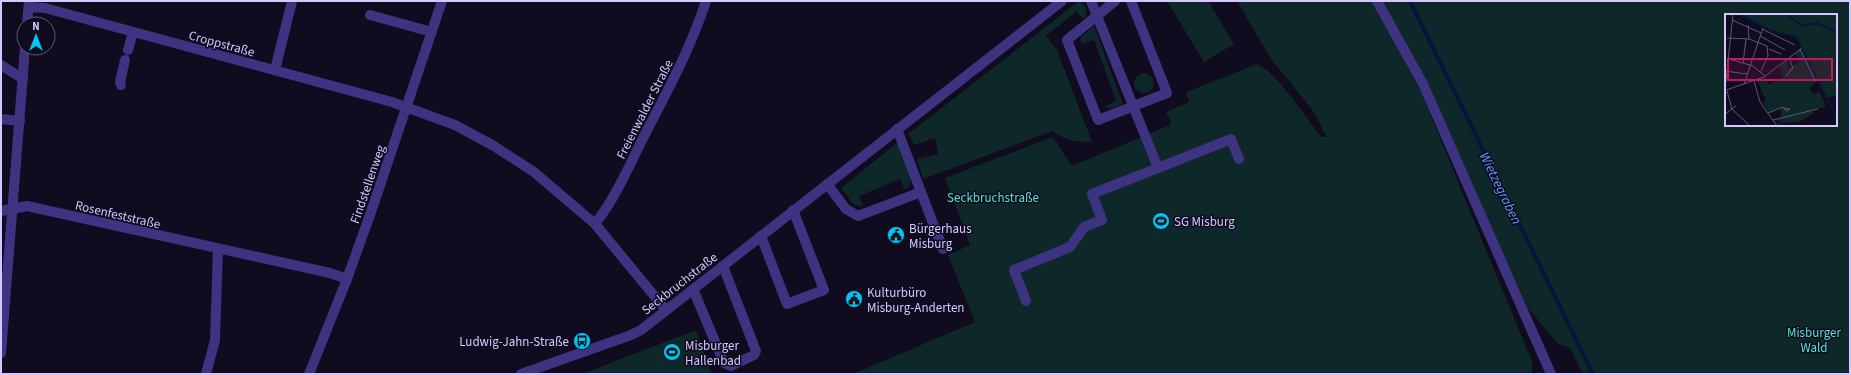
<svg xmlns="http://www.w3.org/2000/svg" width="1851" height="375" font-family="'Source Sans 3',sans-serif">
<rect width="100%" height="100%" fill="#100b1f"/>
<g fill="#0e2729" fill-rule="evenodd">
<path d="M1079,1c6,2 9,11 6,17h-3l-5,-7 -31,25 11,14 35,92c-16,0 -27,-2 -40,-11l-129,48 -6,-20 21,-5 -3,-16 -21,7 -6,-11z"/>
<polygon points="1167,1 1208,1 1234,44 1204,62"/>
<path d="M1237,1h135l50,93 111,270 -2,10h-678l122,-52 -27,-67 22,-10 -25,-67 108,-41 19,29 98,-41 1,-4 -5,-9 23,-10 -3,-10 71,-28c20,8 50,55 64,73h6l-16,-29 -40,-49z"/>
<path d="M1380,1h470v373h-267l-14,-27 -11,-3 -30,-36 -100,-215zM1726,15h110v110h-110z"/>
<polygon points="1094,26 1123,104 1108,109 1107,105 1116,101 1094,40 1082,44 1080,38"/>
<circle cx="1144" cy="83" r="10"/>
<polygon points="897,143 911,179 909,186 905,190 900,179 859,196 863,206 854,205 841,188"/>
<polygon points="696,330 712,374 582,374"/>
</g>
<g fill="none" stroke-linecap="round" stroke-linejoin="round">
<polyline stroke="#06153c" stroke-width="4" points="1410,1 1593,374"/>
<g stroke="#3d3380" stroke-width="10">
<polyline points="1115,1 1067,40 1098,120 1167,93 1131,1"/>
<polyline points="1377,1 1423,84 1551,374"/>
<polyline points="29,7 45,8 392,102 455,125 494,146 534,172 595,224 666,310"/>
<polyline points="370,15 432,32"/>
<polyline points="27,24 29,1"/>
<polyline points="128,50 133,32"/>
<polyline points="1,65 23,79"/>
<polyline points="275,70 292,1"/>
<polyline points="121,85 120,82 125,60"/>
<polyline points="1,119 20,121"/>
<polyline points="1158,168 1231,139 1239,159"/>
<polyline points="827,184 846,209 858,216 921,192 897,129"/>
<polyline points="921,192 943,249"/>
<polyline points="1,211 27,206 330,273 347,279"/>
<path d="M595,224c21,-27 34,-58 49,-88 23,-44 47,-88 62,-135"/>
<polyline points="761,236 787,304 824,290 793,210"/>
<polyline points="693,289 724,363 731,366 754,355 756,351 723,266"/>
<polyline points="1026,301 1014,270 1070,247 1084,227 1102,220 1092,194 1158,168 1091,1"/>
<polyline points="1,353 25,48"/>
<polyline points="206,374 215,340 218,249"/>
<polyline points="309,374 347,279 371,212 442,1"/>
<polyline points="521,374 631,335 641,330 1062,1"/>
</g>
</g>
<defs>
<g id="stadium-disc" transform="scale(0.9)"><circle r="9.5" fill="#00c4f3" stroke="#100b1f"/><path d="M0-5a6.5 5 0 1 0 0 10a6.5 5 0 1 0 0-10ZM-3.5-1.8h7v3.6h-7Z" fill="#111"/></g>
<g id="civic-disc" transform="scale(0.9)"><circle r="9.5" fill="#00c4f3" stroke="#100b1f"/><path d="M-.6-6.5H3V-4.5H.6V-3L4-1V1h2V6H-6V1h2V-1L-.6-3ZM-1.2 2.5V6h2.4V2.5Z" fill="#111"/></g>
<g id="bus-disc" transform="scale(0.9)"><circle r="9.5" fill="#00c4f3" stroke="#100b1f"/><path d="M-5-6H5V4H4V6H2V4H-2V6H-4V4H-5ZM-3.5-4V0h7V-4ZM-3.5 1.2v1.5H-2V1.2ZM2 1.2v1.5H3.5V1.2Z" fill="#111"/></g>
</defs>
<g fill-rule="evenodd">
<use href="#stadium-disc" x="1161" y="221"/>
<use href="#civic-disc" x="896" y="235"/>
<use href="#civic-disc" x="854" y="299"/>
<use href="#bus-disc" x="582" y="341"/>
<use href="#stadium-disc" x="672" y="352"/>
</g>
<g text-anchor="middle" stroke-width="3" stroke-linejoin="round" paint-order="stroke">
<g font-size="13" fill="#d4c8ff" stroke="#100b1f">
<text transform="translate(222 43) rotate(15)" y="5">Croppstraße</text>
<text transform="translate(644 109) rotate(-63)" y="5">Freienwalder Straße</text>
<text transform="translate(367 184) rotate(-71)" y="5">Findstellenweg</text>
<text transform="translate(118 214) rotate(13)" y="5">Rosenfeststraße</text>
<text transform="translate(679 283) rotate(-38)" y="5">Seckbruchstraße</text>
</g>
<g font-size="13" fill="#4fe4cd" stroke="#100b1f">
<text x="993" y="202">Seckbruchstraße</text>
<text x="1814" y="337">Misburger<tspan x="1814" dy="15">Wald</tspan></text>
</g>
<g font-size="13" fill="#d4c8ff" stroke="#100b1f" text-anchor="start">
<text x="1174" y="226">SG Misburg</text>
<text x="909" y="233">Bürgerhaus<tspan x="909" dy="15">Misburg</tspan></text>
<text x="867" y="297">Kulturbüro<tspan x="867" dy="15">Misburg-Anderten</tspan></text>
<text x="569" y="346" text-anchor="end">Ludwig-Jahn-Straße</text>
<text x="685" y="350">Misburger<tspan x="685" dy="15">Hallenbad</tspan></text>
</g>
<g font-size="14" font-style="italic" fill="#56a1ff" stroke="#100b1f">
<text transform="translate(1501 188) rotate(64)" y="5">Wietzegraben</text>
</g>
</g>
<g transform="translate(1725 14)">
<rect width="112" height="112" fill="#100b1f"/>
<path d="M13,0h99v82l-10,2 -13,-22 1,7 -5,5 3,6 7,-2 6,15 -17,4 6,1 -16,10 -23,2 7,-3 -10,-1 9,-2 -2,-10 -11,5 -6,-11 3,-2 -9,-19 10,-4 1,8 15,-8 -4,-10 9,-8v9l11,-6 -4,-8 6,-7 -6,-10 -34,-10z" fill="#0e2729"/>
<path fill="none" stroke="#06153c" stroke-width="2" d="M15,0l33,18 23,5 41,82M64,2l13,10 14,-3 19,8"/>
<path fill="none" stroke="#5e5779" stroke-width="1" d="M7,6l29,13M23,11l1,14M37,15l33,16M35,22l25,14M2,24l22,1 18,7 1,10 -7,15M44,35l12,5M75,35l16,33M4,45l24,7 12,10M18,49l3,-24M0,57l22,3M61,62l7,-8 -4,-10M29,67l6,21 17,24M19,70l19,-56M0,76l8,-76M1,76l38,-13 38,-29M2,77l5,18 18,17M43,99l15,-6 3,4 4,-2 -6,-1M0,100l11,-8M48,106l45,-11"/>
<path fill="#c2185b" fill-opacity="0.15" stroke="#c2185b" stroke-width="2" d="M3,45h104v21h-104z"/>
<rect width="112" height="112" fill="none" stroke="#d4c8ff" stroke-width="2"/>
</g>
<rect width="1851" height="375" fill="none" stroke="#d4c8ff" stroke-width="4"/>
<g transform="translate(36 36)"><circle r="19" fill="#100b1f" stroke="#5e5779"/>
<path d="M0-3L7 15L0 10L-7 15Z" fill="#00c4f3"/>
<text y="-6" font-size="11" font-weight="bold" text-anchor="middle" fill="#d4c8ff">N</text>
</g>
</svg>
